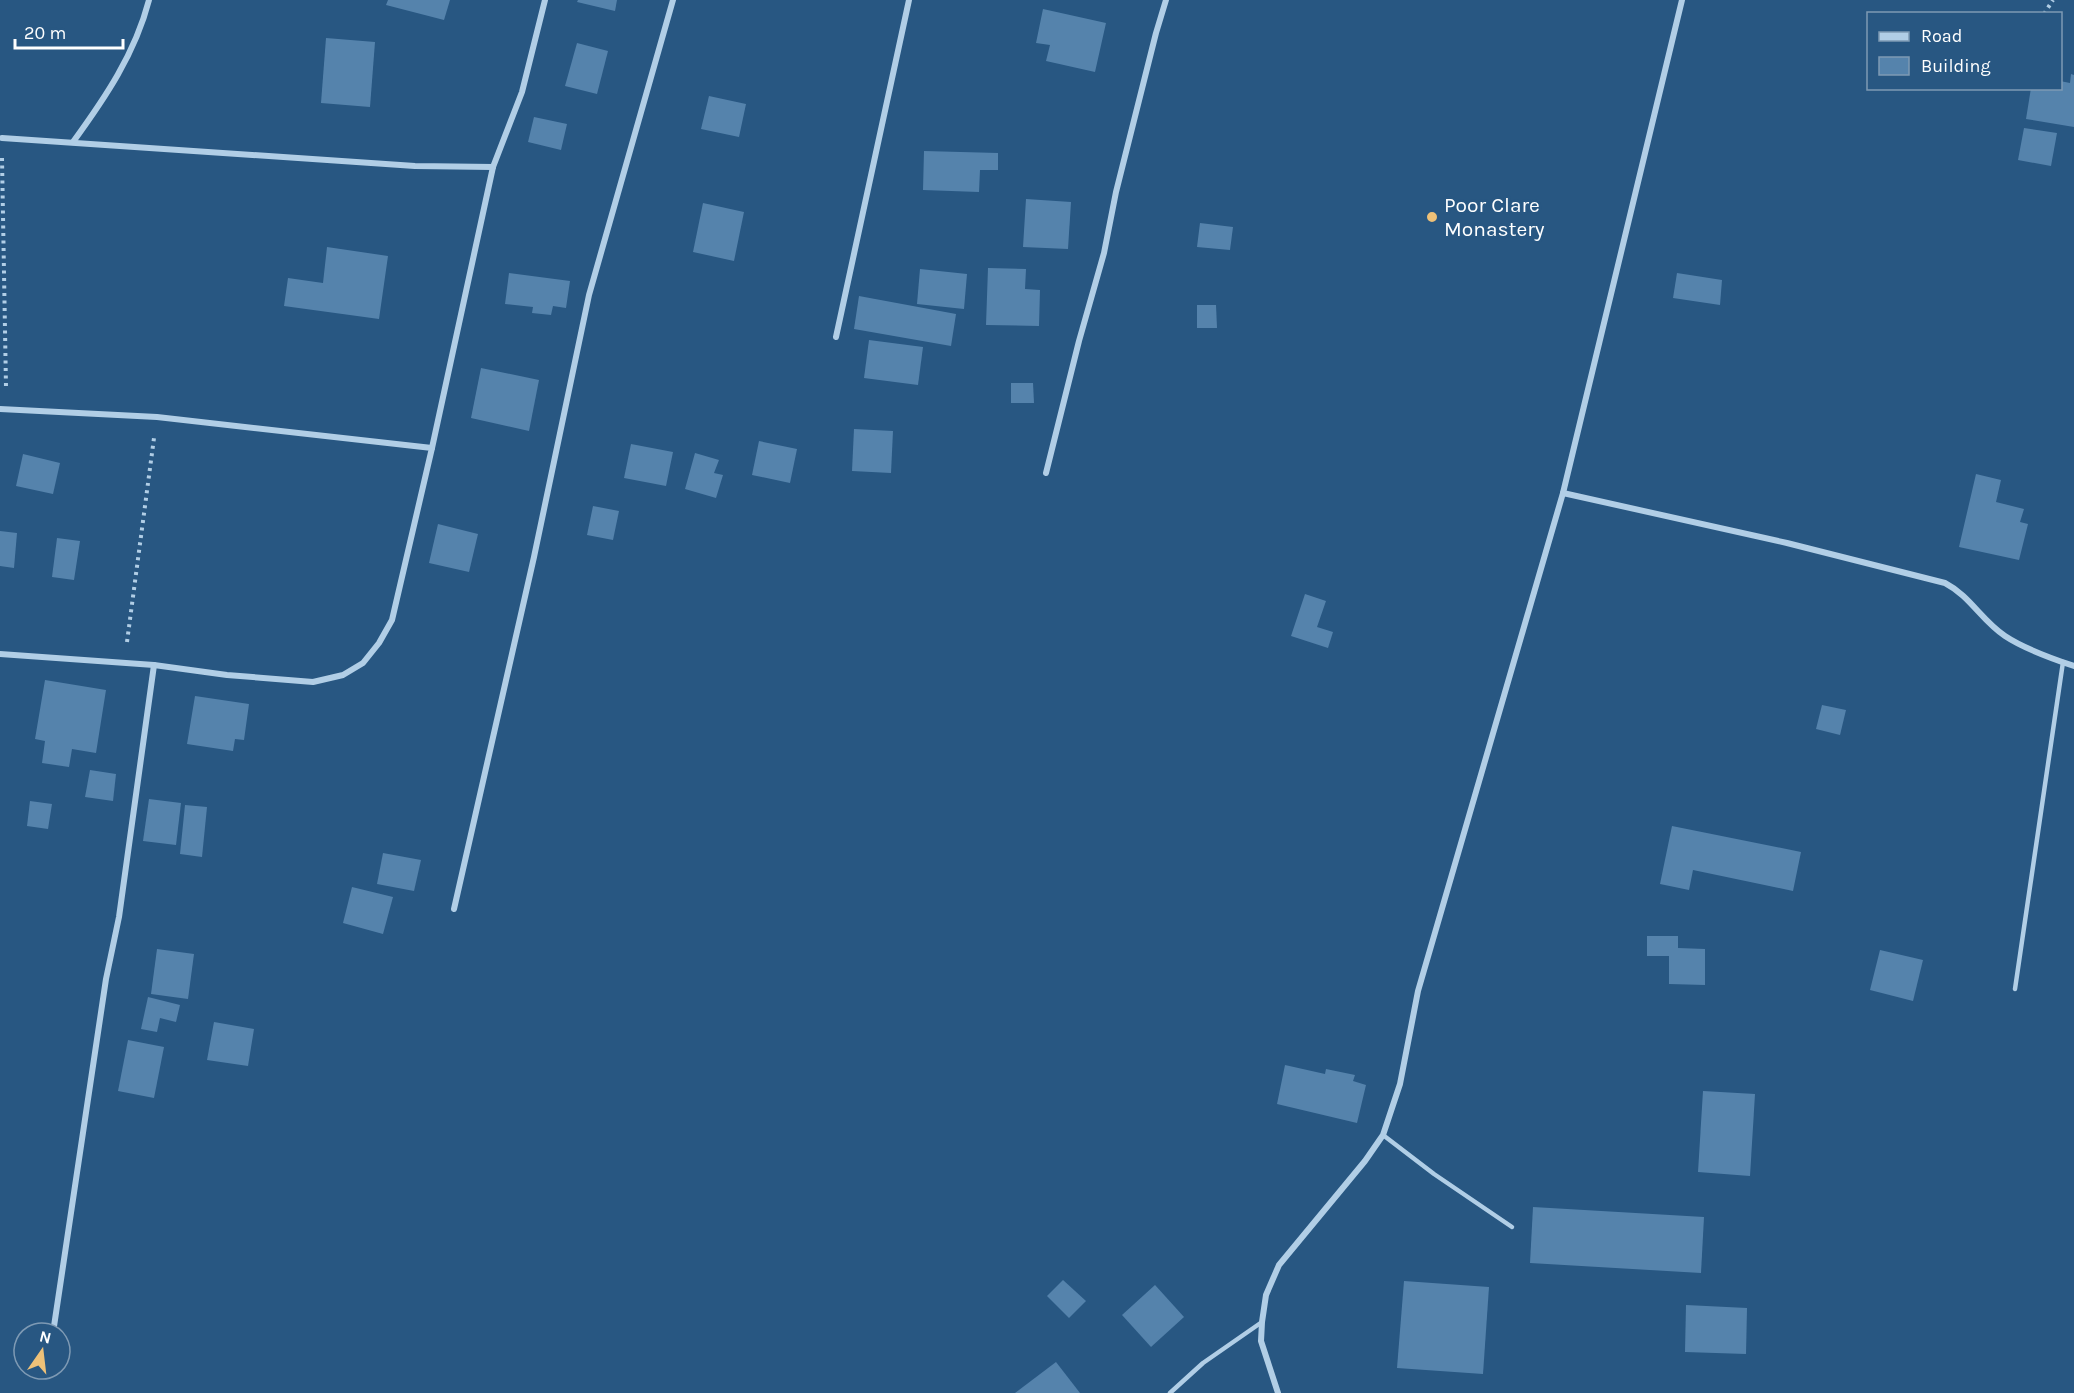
<svg xmlns="http://www.w3.org/2000/svg" width="2074" height="1393" font-family="Karla,sans-serif">
<rect width="100%" height="100%" fill="#285782"/>
<g fill="#5583ac">
<polygon points="388,0 450,0 444,20 386,5"/>
<polygon points="578,0 617,0 615,11 577,2"/>
<polygon points="1043,9 1106,23 1095,72 1046,61 1050,45 1036,43"/>
<polygon points="326,38 375,42 370,107 321,103"/>
<polygon points="577,43 608,51 597,94 565,86"/>
<polygon points="2071,74 2074,75 2074,127 2026,119 2031,88 2060,88 2060,81 2070,83"/>
<polygon points="709,96 746,104 739,137 701,129"/>
<polygon points="534,117 567,124 561,150 528,142"/>
<polygon points="2024,128 2057,133 2051,166 2018,160"/>
<polygon points="924,151 998,153 998,170 980,170 979,192 923,190"/>
<polygon points="1026,199 1071,202 1068,249 1023,247"/>
<polygon points="703,203 744,212 734,261 693,252"/>
<polygon points="1200,223 1233,227 1230,250 1197,247"/>
<polygon points="327,247 388,256 379,319 284,306 288,278 323,283"/>
<polygon points="988,268 1026,269 1025,289 1040,290 1039,326 986,325"/>
<polygon points="920,269 967,274 964,309 917,304"/>
<polygon points="509,273 570,281 566,308 553,306 551,315 532,313 533,307 505,304"/>
<polygon points="1677,273 1722,280 1720,305 1673,298"/>
<polygon points="859,296 956,314 951,346 854,329"/>
<polygon points="1197,305 1216,305 1217,328 1197,328"/>
<polygon points="869,340 923,347 918,385 864,378"/>
<polygon points="481,368 539,380 529,431 471,418"/>
<polygon points="1011,383 1033,383 1034,403 1011,403"/>
<polygon points="854,429 893,431 891,473 852,471"/>
<polygon points="759,441 797,449 790,483 752,475"/>
<polygon points="631,444 673,452 666,486 624,478"/>
<polygon points="695,453 719,460 714,473 723,475 716,498 685,489"/>
<polygon points="23,454 60,463 53,494 16,486"/>
<polygon points="1976,474 2001,480 1996,502 2024,509 2020,522 2028,524 2019,560 1959,547"/>
<polygon points="593,506 619,511 613,540 587,535"/>
<polygon points="438,524 478,534 469,572 429,563"/>
<polygon points="0,531 17,533 14,568 0,566"/>
<polygon points="57,538 80,541 74,580 52,577"/>
<polygon points="1305,594 1326,601 1317,627 1333,632 1328,648 1291,636"/>
<polygon points="45,680 106,690 96,753 72,749 69,767 42,763 45,741 35,739"/>
<polygon points="195,696 249,704 244,740 235,739 233,751 187,744"/>
<polygon points="1822,705 1846,710 1840,735 1816,729"/>
<polygon points="90,770 116,774 113,801 85,797"/>
<polygon points="149,799 181,803 176,845 143,841"/>
<polygon points="30,801 52,804 48,829 27,826"/>
<polygon points="185,805 207,807 202,857 180,854"/>
<polygon points="1672,826 1801,852 1793,891 1693,870 1689,890 1660,884"/>
<polygon points="383,853 421,860 414,891 377,884"/>
<polygon points="352,887 393,897 383,934 343,923"/>
<polygon points="1647,936 1678,936 1678,948 1705,949 1705,985 1669,984 1669,956 1647,956"/>
<polygon points="157,949 194,954 188,999 151,994"/>
<polygon points="1880,950 1923,960 1913,1001 1870,990"/>
<polygon points="148,997 180,1005 176,1022 160,1018 157,1032 141,1029"/>
<polygon points="214,1022 254,1029 248,1066 207,1060"/>
<polygon points="128,1040 164,1047 154,1098 118,1091"/>
<polygon points="1285,1065 1325,1074 1326,1069 1355,1075 1353,1081 1366,1085 1357,1123 1277,1104"/>
<polygon points="1703,1091 1755,1094 1750,1176 1698,1172"/>
<polygon points="1533,1207 1704,1217 1701,1273 1530,1263"/>
<polygon points="1063,1280 1086,1301 1069,1318 1047,1296"/>
<polygon points="1404,1281 1489,1287 1483,1374 1397,1368"/>
<polygon points="1155,1285 1184,1317 1151,1347 1122,1315"/>
<polygon points="1686,1305 1747,1308 1746,1354 1685,1352"/>
<polygon points="1056,1362 1080,1393 1015,1393"/>
</g>
<g fill="none" stroke-linecap="round" stroke-linejoin="round">
<g stroke="#b1cee6" stroke-width="4" stroke-dasharray="3 4.5" stroke-linecap="butt">
<polyline points="2044,14 2053,0"/>
<polyline points="2,158 6,387"/>
<polyline points="127,642 154,438"/>
</g>
<g stroke="#b1cee6" stroke-width="4.5">
<polyline points="2015,989 2063,662"/>
<polyline points="1383,1135 1434,1174 1512,1227"/>
<polyline points="1170,1393 1203,1363 1262,1322"/>
</g>
<g stroke="#b1cee6" stroke-width="6">
<polyline points="2,138 415,166 493,167"/>
<path d="M73,142c32,-44 62,-88 76,-142"/>
<polyline points="836,337 909,0"/>
<polyline points="0,409 157,417 432,448 392,620 379,643 363,663 343,675 313,682 227,675 154,665 0,654"/>
<polyline points="432,448 493,167 522,92 545,0"/>
<polyline points="1046,473 1079,341 1104,253 1116,192 1156,33 1166,0"/>
<path d="M1563,493l224,50 158,40c25,13 37,38 60,53 18,12 48,23 69,30"/>
<polyline points="454,909 534,557 589,295 673,0"/>
<polyline points="53,1333 106,979 119,917 154,665"/>
<polyline points="1278,1393 1261,1341 1262,1322 1266,1295 1279,1265 1365,1161 1383,1135 1400,1084 1418,991 1563,493 1682,0"/>
</g>
</g>
<circle fill="#eec178" stroke="#285782" stroke-width="2" cx="1432" cy="217" r="6"/>
<g text-anchor="middle" stroke-width="5" stroke-linejoin="round" paint-order="stroke">
<g font-size="21" fill="#fff" stroke="#285782" text-anchor="start">
<text x="1444" y="212">Poor Clare<tspan x="1444" dy="24">Monastery</tspan></text>
</g>
</g>
<rect x="1867" y="12" width="195" height="78" fill="#285782" stroke="#7e9ab4" stroke-width="1.5"/>
<rect x="1879" y="32" width="30" height="9" fill="#b1cee6" stroke="#7e9ab4" stroke-width="1.5"/>
<text x="1921" y="42" font-size="18" fill="#ffffff">Road</text>
<rect x="1879" y="57" width="30" height="18" fill="#5583ac" stroke="#7e9ab4" stroke-width="1.5"/>
<text x="1921" y="72" font-size="18" fill="#ffffff">Building</text>
<g transform="translate(42 1351) rotate(14)"><circle r="28" fill="#285782" stroke="#7e9ab4" stroke-width="1.5"/>
<path d="M0-4.5L10 22L0 15L-10 22Z" fill="#eec178"/>
<text y="-9" font-size="16" font-weight="bold" text-anchor="middle" fill="#ffffff">N</text>
</g>
<path d="M15 39v9h108v-9" fill="none" stroke="#ffffff" stroke-width="3"/>
<text x="24" y="39" font-size="18" fill="#ffffff" stroke="#285782" stroke-width="4.5" paint-order="stroke">20 m</text>
</svg>
